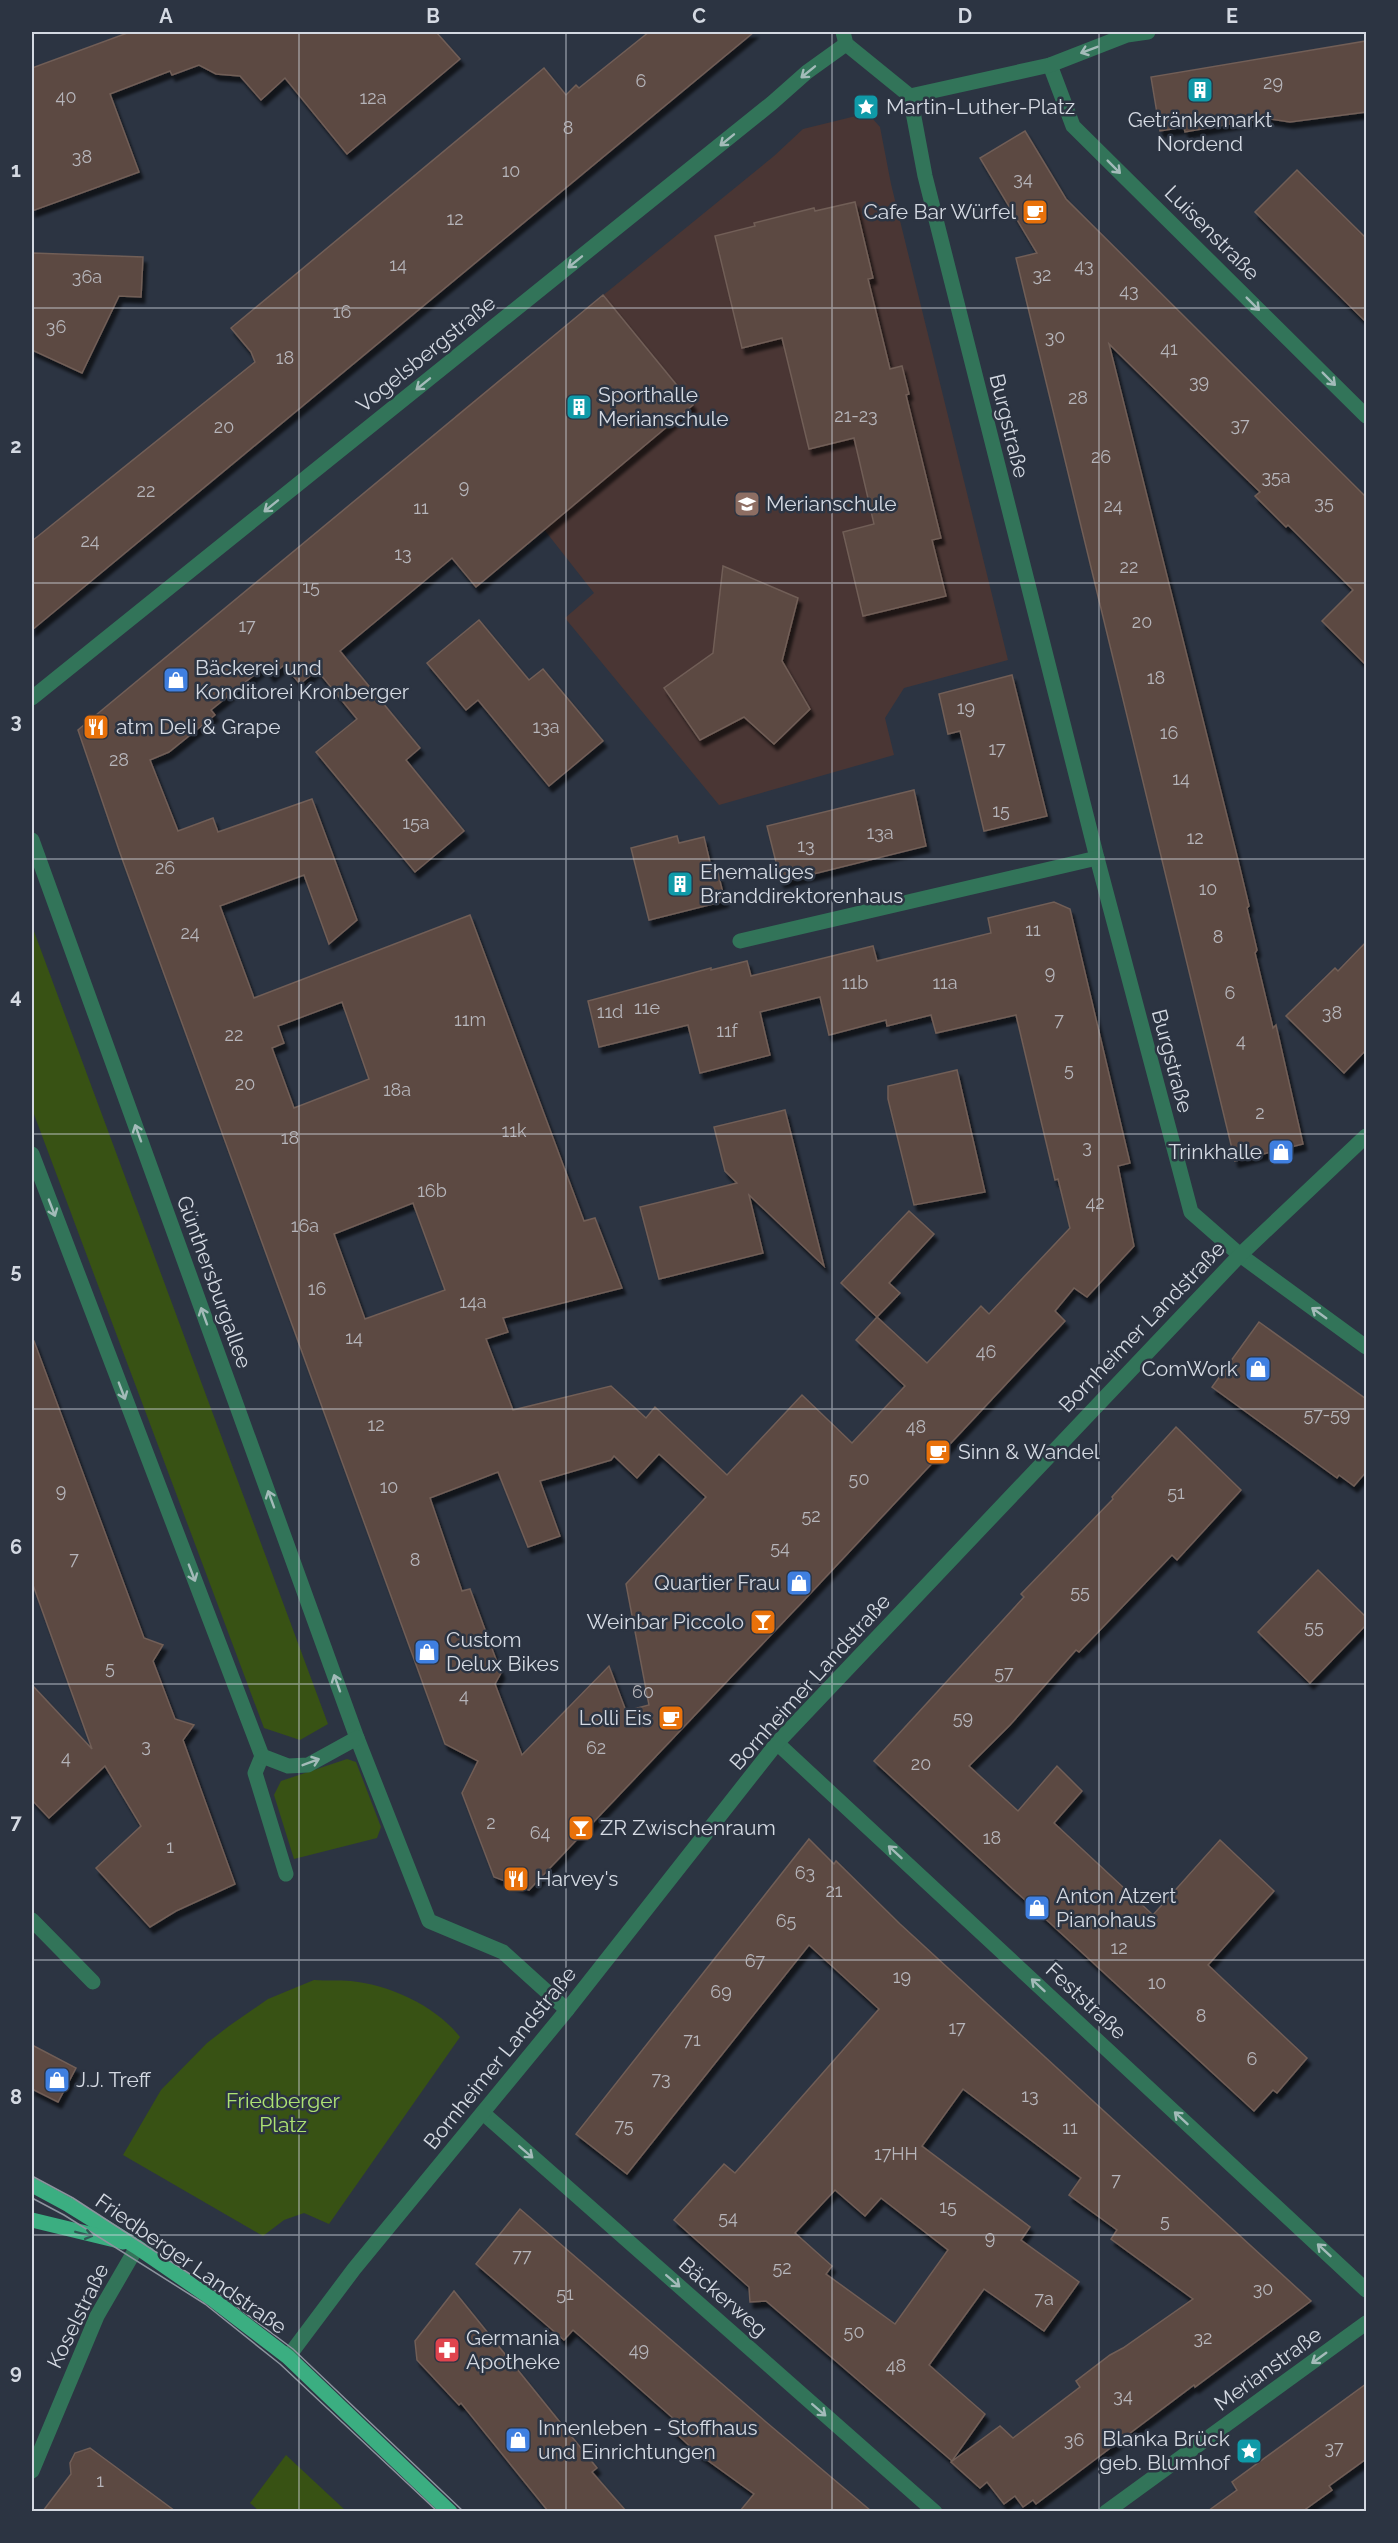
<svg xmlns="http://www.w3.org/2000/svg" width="1398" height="2543" font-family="Raleway,sans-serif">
<defs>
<filter id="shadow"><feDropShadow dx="3.5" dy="6" stdDeviation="1.5" flood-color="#0009"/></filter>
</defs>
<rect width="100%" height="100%" fill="#2c3442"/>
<polygon fill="#4a3634" points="860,115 872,118 880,127 891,184 1008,660 904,688 885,718 894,755 719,805 565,618 594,593 455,416 774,156 803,129"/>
<g fill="#385214">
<polygon points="32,926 328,1724 300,1740 264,1728 32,1109"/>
<polygon points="347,1759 356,1762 381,1827 377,1838 294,1859 274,1795 281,1781"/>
<path d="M314,1980c12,1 25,0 37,1 39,4 85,25 109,56l-131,187 -25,-11 -20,7 -21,16 -140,-81 38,-65 46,-47 22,-17 39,-27z"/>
<polygon points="286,2455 346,2511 259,2511 250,2503"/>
</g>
<g fill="#5b4842" stroke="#715e57" stroke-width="1.5" fill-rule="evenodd" filter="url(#shadow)">
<polygon points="130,32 436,32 460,59 347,154 285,78 261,100 240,76 216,74 199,65 172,75 170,71 110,94 139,172 32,211 32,68"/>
<polygon points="649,32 754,32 32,630 32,541 255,362 251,352 231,328 544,68 566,95 576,85 579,88"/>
<polygon points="1366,41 1366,112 1290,122 1264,118 1185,132 1184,127 1160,131 1151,77"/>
<polygon points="1025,131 1066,199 1366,497 1366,665 1322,621 1353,590 1288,525 1286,527 1255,496 1260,492 1109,344 1237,856 1249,906 1247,908 1257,950 1255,953 1273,1028 1276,1025 1303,1144 1235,1161 1016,258 1037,253 980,158"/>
<polygon points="1297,170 1366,238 1366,322 1255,212"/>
<polygon points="855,202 873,278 868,279 890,369 902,366 909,394 906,395 941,538 932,540 946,596 863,616 843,532 874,524 854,438 809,449 782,338 742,348 715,236 755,226 754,223 814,208 815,211"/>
<polygon points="32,253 143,257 141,297 119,296 82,373 32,350"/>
<path d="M603,295l90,110 -217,182 -24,-29 -112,93 80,97 -14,12 58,71 -49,41 -99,-120 41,-33 -40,-49 -17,14 -16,-19 -13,11 -7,-9 -53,43 4,5 -46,37 -19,8 28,71 35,-13 5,14 94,-33 45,121 -28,24 -25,-69 -84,31 34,92 216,-83 114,306 11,-3 27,70 -119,30 5,14 -22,7 27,71 98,-24 35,32 9,-11 72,68 75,-80 50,48 53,-57 -49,-46 21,-23 50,46 54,-57 8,8 81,-86 -12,-49 -3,1 -39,-165 -80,18 -5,-18 -44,11 -1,-6 -57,15 -9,-38 -60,15 10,43 -70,18 -12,-48 -89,22 -11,-46 123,-33v2l36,-9 4,15 122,-30 4,15 114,-28 -3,-15 66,-16 16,7 60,254 -12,3 16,80 -47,51 -13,-9 -19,23 10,10 -257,275 -279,294 -35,-13 -32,-84 16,-32 -33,-17 -325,-891 -42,-123zM342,1002l27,77 -75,29 -22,-60 12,-5 -6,-17zM413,1203l32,87 -80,29 -31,-85zM659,1454l47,43 -80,87 23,121 -23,6 -17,-45 -87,89 -27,-71 6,-11 -31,-84 -8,2 -32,-93 68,-26 30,75 32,-11 -20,-55 71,-21 3,-4 23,22z"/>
<polygon points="723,566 798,598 782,661 810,709 774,744 744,717 700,740 664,688 713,653"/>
<polygon points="479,620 529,680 543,669 603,741 549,786 478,700 466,710 427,663"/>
<polygon points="1012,675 1047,816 984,831 960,731 948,734 939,694"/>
<polygon points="914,790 926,846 781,882 767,826"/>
<polygon points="677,836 679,843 704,837 712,871 717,869 725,901 649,920 631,848"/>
<polygon points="1366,942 1366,1050 1344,1073 1286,1016 1335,968 1338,971"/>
<polygon points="957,1070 985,1192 914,1205 888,1099 888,1086"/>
<polygon points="785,1110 824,1266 749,1195 763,1253 659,1279 640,1207 737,1183 725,1171 714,1127"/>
<polygon points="909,1211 934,1234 889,1283 900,1293 877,1317 841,1283"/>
<polygon points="1259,1322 1366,1399 1366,1472 1354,1486 1339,1475 1337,1478 1212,1387"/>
<polygon points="32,1341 34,1341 144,1638 163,1645 153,1661 175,1719 194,1725 183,1740 235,1884 176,1911 150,1927 96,1868 141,1826 105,1766 49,1818 32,1800 32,1685 92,1749 32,1582"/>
<polygon points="1176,1427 1241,1490 1177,1560 1172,1555 1079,1652 1076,1650 1010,1725 969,1766 1018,1811 1057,1766 1082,1791 1054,1823 1153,1915 1220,1840 1274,1891 1208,1965 1307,2058 1277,2093 1273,2090 1254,2111 874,1761 1024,1597 1021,1594 1113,1499 1112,1497"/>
<polygon points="1318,1570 1366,1617 1366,1625 1310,1683 1258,1632"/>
<path d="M809,1839l25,25 2,-3 64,63 411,377 -116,86 -1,-2 -158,119 -3,-4 -10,7 -8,-11 -11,8 -17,-22 -7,6 -29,-26 49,-36 13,12 67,-51 -4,-6 34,-26 13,-7 70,-49 -82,-60 6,-9 -48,-35 12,-17 -118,-89 -41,57 108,81 -9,13 58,42 -35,49 -60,-42 -55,76 56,49 -33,47 -186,-160 -16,1 -1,-15 -75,-67 50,-56 11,9 144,-164 -70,-64 -182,229 -51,-40zM835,2190l30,26 16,-18 67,52 -53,74 -69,-50 6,-8 -37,-33z"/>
<polygon points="32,2045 76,2068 58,2102 32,2089"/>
<polygon points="520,2209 766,2422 871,2511 740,2511 754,2494 696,2452 668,2426 674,2419 573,2330 564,2340 476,2264"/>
<polygon points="454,2291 597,2468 592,2472 626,2511 548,2511 461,2403 459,2405 417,2360 415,2341"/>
<polygon points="1366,2384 1366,2459 1329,2486 1332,2490 1303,2511 1208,2511 1237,2490 1232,2482"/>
<polygon points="90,2448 175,2511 43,2511 71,2474 70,2463 75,2453"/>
</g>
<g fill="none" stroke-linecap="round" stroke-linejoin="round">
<g stroke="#327459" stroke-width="15">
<polyline points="843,32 846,44 910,96 925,176 1097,858 1191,1212 1240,1255 1366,1347"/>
<polyline points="1050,65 1073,126 1366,416"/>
<polyline points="910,96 1050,65 1127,35 1148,32"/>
<polyline points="32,698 772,103 807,72 846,44"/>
<polyline points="32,840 357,1738 429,1921 503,1952 567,2010"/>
<polyline points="740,941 1097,858"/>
<polyline points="32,1154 262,1756 255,1773 286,1874"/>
<polyline points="777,1743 1366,2290"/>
<polyline points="262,1756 288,1766 308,1765 357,1738"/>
<polyline points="32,1920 93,1982"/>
<polyline points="483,2113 935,2512"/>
<polyline points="288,2357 354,2269 567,2010 777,1743 1240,1255 1366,1136"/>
<polyline points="32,2471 97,2316 137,2247"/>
<polyline points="1106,2512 1366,2323"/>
</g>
<g stroke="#3bae81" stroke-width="15">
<polyline points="32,2185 69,2205 137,2247 211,2298 288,2357 450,2512"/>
<polyline points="32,2220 123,2242"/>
</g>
<g stroke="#8d939e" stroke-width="1.5">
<polyline points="32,2176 73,2198 213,2289 293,2349 464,2512"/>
<polyline points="32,2198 64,2215 205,2304 280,2364 438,2512"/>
</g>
</g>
<defs><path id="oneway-shaft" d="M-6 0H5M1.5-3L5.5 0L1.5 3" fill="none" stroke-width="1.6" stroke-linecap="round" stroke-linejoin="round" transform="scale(1.5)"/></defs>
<g stroke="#a3bbb9">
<use href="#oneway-shaft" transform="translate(1089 50) rotate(159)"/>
<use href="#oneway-shaft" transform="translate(808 72) rotate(141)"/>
<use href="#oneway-shaft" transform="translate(727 140) rotate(141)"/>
<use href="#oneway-shaft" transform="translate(1114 167) rotate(45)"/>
<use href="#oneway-shaft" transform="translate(575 262) rotate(141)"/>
<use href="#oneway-shaft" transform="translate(1253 304) rotate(45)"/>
<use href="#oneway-shaft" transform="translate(1329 379) rotate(45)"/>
<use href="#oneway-shaft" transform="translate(423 384) rotate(141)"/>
<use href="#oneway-shaft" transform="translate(271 506) rotate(141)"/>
<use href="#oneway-shaft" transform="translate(138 1133) rotate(-110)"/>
<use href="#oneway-shaft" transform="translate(52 1208) rotate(69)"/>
<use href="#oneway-shaft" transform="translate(1319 1313) rotate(-144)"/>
<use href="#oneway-shaft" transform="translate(204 1316) rotate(-110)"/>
<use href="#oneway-shaft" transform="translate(122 1391) rotate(69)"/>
<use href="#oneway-shaft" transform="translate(271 1499) rotate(-110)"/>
<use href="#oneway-shaft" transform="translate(192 1573) rotate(69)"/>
<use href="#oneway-shaft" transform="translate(337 1683) rotate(-110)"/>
<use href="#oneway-shaft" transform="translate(311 1762) rotate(-21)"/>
<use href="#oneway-shaft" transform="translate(895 1852) rotate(-137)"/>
<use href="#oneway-shaft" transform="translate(1038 1985) rotate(-137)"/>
<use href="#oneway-shaft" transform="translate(1181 2118) rotate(-137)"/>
<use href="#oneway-shaft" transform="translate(526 2152) rotate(41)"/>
<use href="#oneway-shaft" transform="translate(1324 2250) rotate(-137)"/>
<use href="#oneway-shaft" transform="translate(673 2281) rotate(41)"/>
<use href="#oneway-shaft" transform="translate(1319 2358) rotate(144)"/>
<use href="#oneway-shaft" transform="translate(819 2410) rotate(41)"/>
</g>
<use stroke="#305955" href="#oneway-shaft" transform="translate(84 2234) rotate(14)"/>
<path fill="none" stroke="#d4d9e2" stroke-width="1.5" stroke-opacity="0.55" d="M299,32v2480M566,32v2480M832,32v2480M1099,32v2480M32,308h1334M32,583h1334M32,859h1334M32,1134h1334M32,1409h1334M32,1684h1334M32,1960h1334M32,2235h1334"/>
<defs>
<g id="building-square" transform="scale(1.35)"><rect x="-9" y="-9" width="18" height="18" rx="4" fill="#0f9aa8" stroke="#2c3442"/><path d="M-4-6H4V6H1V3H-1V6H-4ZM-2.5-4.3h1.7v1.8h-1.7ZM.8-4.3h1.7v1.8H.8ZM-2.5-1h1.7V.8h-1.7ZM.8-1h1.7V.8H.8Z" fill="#fff"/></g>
<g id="sight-square" transform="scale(1.35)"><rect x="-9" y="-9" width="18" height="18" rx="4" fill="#0f9aa8" stroke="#2c3442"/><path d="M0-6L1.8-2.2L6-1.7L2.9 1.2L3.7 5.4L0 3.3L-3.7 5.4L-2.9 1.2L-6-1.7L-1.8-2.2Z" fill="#fff"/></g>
<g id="cafe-square" transform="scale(1.35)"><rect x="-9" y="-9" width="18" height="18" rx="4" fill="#e8710a" stroke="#2c3442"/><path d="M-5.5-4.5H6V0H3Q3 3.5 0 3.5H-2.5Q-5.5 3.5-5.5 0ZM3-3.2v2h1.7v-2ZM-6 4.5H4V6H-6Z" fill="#fff"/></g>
<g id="school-square" transform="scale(1.35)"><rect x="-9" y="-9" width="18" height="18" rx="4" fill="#8d6e63" stroke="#2c3442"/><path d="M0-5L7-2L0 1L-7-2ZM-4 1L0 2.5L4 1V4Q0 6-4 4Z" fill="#fff"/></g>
<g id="shop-square" transform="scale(1.35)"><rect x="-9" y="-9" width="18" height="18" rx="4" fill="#3f7fe0" stroke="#2c3442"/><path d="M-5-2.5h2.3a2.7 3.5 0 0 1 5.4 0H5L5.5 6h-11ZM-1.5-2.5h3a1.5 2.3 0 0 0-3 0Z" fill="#fff"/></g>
<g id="restaurant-square" transform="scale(1.35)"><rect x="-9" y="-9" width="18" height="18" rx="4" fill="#e8710a" stroke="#2c3442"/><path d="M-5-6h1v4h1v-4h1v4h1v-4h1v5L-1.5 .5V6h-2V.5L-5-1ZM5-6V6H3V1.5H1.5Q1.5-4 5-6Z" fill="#fff"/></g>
<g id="bar-square" transform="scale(1.35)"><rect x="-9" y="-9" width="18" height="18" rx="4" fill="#e8710a" stroke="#2c3442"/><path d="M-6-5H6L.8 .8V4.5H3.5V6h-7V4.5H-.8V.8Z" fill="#fff"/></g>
<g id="pharmacy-square" transform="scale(1.35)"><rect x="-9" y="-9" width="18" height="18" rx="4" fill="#e0444e" stroke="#2c3442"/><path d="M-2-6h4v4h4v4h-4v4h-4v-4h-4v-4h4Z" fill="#fff"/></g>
</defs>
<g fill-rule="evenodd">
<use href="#building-square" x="1200" y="90"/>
<use href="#sight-square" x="866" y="107"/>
<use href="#cafe-square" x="1035" y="212"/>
<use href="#building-square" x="579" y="407"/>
<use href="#school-square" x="747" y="504"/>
<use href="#shop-square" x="176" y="680"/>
<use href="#restaurant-square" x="96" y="727"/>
<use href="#building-square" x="680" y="884"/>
<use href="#shop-square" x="1281" y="1152"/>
<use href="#shop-square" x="1258" y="1369"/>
<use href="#cafe-square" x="938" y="1452"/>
<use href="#shop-square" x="799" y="1583"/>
<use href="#bar-square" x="763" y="1622"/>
<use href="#shop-square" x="427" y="1652"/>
<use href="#cafe-square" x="671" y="1718"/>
<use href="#bar-square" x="581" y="1828"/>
<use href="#restaurant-square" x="516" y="1879"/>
<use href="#shop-square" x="1037" y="1908"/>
<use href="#shop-square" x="57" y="2080"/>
<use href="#pharmacy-square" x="447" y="2350"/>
<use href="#shop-square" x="518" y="2440"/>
<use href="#sight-square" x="1249" y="2451"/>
</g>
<g text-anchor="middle" stroke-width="5" stroke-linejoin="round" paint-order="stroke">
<g font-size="18" fill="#b6b5ba">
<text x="641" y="87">6</text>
<text x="1273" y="89">29</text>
<text x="66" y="103">40</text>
<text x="373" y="104">12a</text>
<text x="568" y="134">8</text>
<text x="82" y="163">38</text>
<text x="511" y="177">10</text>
<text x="1023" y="185">34</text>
<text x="455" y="225">12</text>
<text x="398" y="271">14</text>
<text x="1084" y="272">43</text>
<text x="1042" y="281">32</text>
<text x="87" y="283">36a</text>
<text x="1129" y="297">43</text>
<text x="342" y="318">16</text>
<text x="56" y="333">36</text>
<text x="1055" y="343">30</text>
<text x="1169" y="355">41</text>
<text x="285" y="364">18</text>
<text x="1199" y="388">39</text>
<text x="1078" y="404">28</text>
<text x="856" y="422">21-23</text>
<text x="1240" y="431">37</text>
<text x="224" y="433">20</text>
<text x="1101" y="463">26</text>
<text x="1276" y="483">35a</text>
<text x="464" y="493">9</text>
<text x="146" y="497">22</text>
<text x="1324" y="509">35</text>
<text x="1113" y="512">24</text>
<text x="421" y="514">11</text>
<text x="90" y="547">24</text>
<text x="403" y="560">13</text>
<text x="1129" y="573">22</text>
<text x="311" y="593">15</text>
<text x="1142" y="628">20</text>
<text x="247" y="632">17</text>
<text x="1156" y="684">18</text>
<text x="966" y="714">19</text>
<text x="546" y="733">13a</text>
<text x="1169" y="739">16</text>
<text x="997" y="755">17</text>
<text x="119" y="766">28</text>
<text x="1181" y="785">14</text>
<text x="1001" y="817">15</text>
<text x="416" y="829">15a</text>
<text x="880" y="839">13a</text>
<text x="1195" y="844">12</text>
<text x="806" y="852">13</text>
<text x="165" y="874">26</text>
<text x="1208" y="895">10</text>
<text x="1033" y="936">11</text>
<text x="190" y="939">24</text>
<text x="1218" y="943">8</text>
<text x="1050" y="979">9</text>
<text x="855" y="989">11b</text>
<text x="945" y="989">11a</text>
<text x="1230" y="999">6</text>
<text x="647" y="1014">11e</text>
<text x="610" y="1018">11d</text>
<text x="1332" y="1019">38</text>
<text x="470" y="1026">11m</text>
<text x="1059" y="1026">7</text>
<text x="727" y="1037">11f</text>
<text x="234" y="1041">22</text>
<text x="1241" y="1047">4</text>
<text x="1069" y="1076">5</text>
<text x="245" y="1090">20</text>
<text x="397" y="1096">18a</text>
<text x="1260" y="1119">2</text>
<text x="514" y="1137">11k</text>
<text x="290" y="1144">18</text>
<text x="1087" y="1153">3</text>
<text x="432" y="1197">16b</text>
<text x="1095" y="1209">42</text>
<text x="305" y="1232">16a</text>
<text x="317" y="1295">16</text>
<text x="473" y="1308">14a</text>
<text x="354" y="1344">14</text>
<text x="986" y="1358">46</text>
<text x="1327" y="1421">57-59</text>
<text x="376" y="1431">12</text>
<text x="916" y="1433">48</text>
<text x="859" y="1485">50</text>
<text x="389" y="1493">10</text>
<text x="61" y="1497">9</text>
<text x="1176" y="1499">51</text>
<text x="811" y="1522">52</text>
<text x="780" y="1554">54</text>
<text x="74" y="1565">7</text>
<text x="415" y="1566">8</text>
<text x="1080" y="1598">55</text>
<text x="1314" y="1633">55</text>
<text x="110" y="1674">5</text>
<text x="1004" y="1679">57</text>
<text x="643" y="1698">60</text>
<text x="464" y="1702">4</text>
<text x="963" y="1724">59</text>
<text x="146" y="1752">3</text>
<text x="596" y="1754">62</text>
<text x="66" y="1764">4</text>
<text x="921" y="1770">20</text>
<text x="491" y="1829">2</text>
<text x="540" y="1839">64</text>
<text x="992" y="1844">18</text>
<text x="170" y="1853">1</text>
<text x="805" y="1879">63</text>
<text x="834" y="1897">21</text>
<text x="786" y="1927">65</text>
<text x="1119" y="1954">12</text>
<text x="755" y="1967">67</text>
<text x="902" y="1983">19</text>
<text x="1157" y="1989">10</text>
<text x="721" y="1998">69</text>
<text x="1201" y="2022">8</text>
<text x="957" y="2034">17</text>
<text x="692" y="2046">71</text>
<text x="1252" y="2065">6</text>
<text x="661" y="2085">73</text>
<text x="1030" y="2102">13</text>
<text x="624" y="2132">75</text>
<text x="1070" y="2134">11</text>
<text x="896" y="2160">17HH</text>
<text x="1116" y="2186">7</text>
<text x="948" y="2213">15</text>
<text x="728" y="2224">54</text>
<text x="1165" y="2227">5</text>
<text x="990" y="2244">9</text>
<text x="522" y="2262">77</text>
<text x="782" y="2274">52</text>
<text x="1263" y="2295">30</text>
<text x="565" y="2300">51</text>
<text x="1044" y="2305">7a</text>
<text x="854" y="2338">50</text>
<text x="1203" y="2344">32</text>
<text x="639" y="2356">49</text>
<text x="896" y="2372">48</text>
<text x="1123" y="2402">34</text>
<text x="1074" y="2446">36</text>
<text x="1334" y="2454">37</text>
<text x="100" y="2487">1</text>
</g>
<g font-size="21" fill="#d4d9e2" stroke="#2c3442" text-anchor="start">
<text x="886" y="114">Martin-Luther-Platz</text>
<text x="1200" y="127" text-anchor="middle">Getränkemarkt<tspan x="1200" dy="24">Nordend</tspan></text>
<text x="1016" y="219" text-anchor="end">Cafe Bar Würfel</text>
<text x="598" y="402">Sporthalle<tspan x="598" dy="24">Merianschule</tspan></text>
<text x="766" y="511">Merianschule</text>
<text x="195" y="675">Bäckerei und<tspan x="195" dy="24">Konditorei Kronberger</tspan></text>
<text x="116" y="734">atm Deli &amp; Grape</text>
<text x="700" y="879">Ehemaliges<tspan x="700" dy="24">Branddirektorenhaus</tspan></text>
<text x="1262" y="1159" text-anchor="end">Trinkhalle</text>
<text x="1238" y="1376" text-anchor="end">ComWork</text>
<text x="958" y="1459">Sinn &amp; Wandel</text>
<text x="780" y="1590" text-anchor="end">Quartier Frau</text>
<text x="744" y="1629" text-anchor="end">Weinbar Piccolo</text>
<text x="446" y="1647">Custom<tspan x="446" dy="24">Delux Bikes</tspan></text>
<text x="652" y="1725" text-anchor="end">Lolli Eis</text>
<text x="600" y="1835">ZR Zwischenraum</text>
<text x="536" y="1886">Harvey's</text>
<text x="1056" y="1903">Anton Atzert<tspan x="1056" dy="24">Pianohaus</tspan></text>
<text x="76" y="2087">J.J. Treff</text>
<text x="466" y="2345">Germania<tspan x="466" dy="24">Apotheke</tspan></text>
<text x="538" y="2435">Innenleben - Stoffhaus<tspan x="538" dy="24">und Einrichtungen</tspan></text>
<text x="1230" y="2446" text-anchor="end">Blanka Brück<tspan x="1230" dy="24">geb. Blumhof</tspan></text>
</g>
<g font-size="21" fill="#d4d9e2" stroke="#2c3442">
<text transform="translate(1212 233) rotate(45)" y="7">Luisenstraße</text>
<text transform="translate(426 354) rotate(-39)" y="7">Vogelsbergstraße</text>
<text transform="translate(1009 426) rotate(76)" y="7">Burgstraße</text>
<text transform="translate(1172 1061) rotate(75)" y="7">Burgstraße</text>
<text transform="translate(214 1282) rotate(70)" y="7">Günthersburgallee</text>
<text transform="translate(1142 1327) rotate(-46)" y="7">Bornheimer Landstraße</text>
<text transform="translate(810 1682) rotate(-48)" y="7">Bornheimer Landstraße</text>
<text transform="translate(1086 2001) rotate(43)" y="7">Feststraße</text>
<text transform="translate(500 2058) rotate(-51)" y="7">Bornheimer Landstraße</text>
<text transform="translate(191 2264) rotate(35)" y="7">Friedberger Landstraße</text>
<text transform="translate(723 2297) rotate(41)" y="7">Bäckerweg</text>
<text transform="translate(78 2316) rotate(-64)" y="7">Koselstraße</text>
<text transform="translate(1268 2369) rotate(-36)" y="7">Merianstraße</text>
</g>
<g font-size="21" fill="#ade273" stroke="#2c3442">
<text x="283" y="2108">Friedberger<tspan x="283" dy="24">Platz</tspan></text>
</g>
</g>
<rect width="1398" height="2543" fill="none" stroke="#2c3442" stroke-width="66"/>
<rect x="33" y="33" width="1332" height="2477" fill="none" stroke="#d4d9e2" stroke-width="2"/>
<g font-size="20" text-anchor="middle" font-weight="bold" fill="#d4d9e2">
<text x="166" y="23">A</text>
<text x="433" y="23">B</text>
<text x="699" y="23">C</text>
<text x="965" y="23">D</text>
<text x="1232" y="23">E</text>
<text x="16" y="177">1</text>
<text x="16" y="453">2</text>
<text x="16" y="728">3</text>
<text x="16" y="1003">4</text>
<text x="16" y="1278">5</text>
<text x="16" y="1554">6</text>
<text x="16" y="1829">7</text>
<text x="16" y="2104">8</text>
<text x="16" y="2379">9</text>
</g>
</svg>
